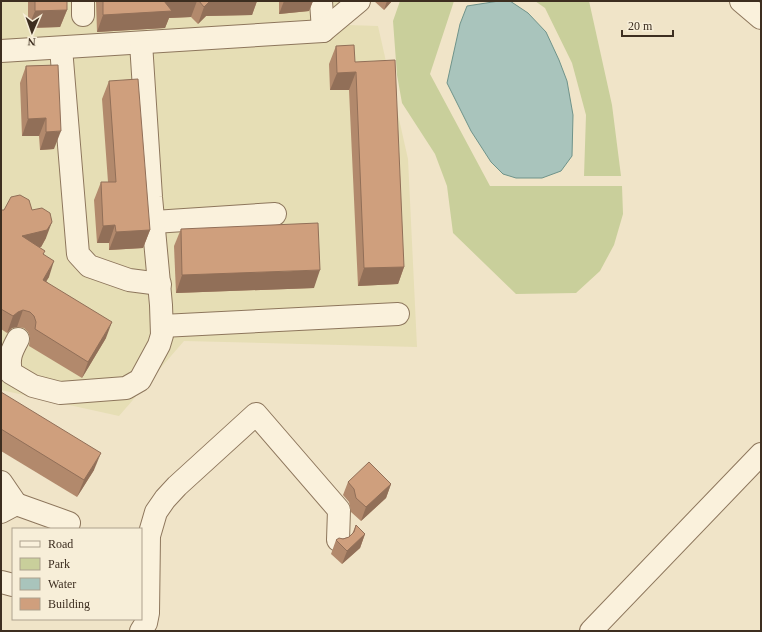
<svg xmlns="http://www.w3.org/2000/svg" width="762" height="632" font-family="'Times New Roman',serif">
<rect width="100%" height="100%" fill="#f0e4c8"/>
<polygon fill="#e6deb5" points="1,1 345,1 318,24 378,26 408,159 417,347 184,341 119,416 1,390"/>
<g fill="#c9cf9b">
<polygon points="400,1 454,1 430,74 490,186 622,186 623,214 614,245 600,271 576,293 516,294 453,233 447,186 435,154 402,103 397,75 393,21"/>
<polygon points="535,1 589,1 612,105 621,176 584,176 586,115 572,63 545,8"/>
</g>
<polygon fill="#a9c4bc" stroke="#6f938a" points="499,1 510,1 528,13 546,32 559,60 567,81 573,115 572,156 561,171 542,178 516,178 503,174 491,162 471,131 447,83 460,24 467,6"/>
<g fill="none" stroke-linecap="round" stroke-linejoin="round">
<g stroke="#8d765c" stroke-width="24">
<g id="minor">
<polyline points="83,1 83,15"/>
<polyline points="321,1 323,31"/>
<polyline points="741,1 761,18"/>
<polyline points="61,48 78,254 89,266 129,280 160,284"/>
<polyline points="1,51 323,31 359,1"/>
<polyline points="154,222 275,214"/>
<polyline points="162,326 398,314"/>
<path d="M18,339c-7,13 -10,19 -7,34l22,13 27,7 66,-5 14,-8 19,-35 3,-10 -1,-30 -10,-108 -10,-154"/>
<polyline points="1,482 16,504"/>
<polyline points="1,512 16,504 69,523"/>
<polyline points="1,582 13,585"/>
<polyline points="141,631 146,623 148,613 149,536 156,512 165,499 177,486 256,414 339,510 338,540"/>
<polyline points="591,631 761,454"/>
</g>
</g>
<use href="#minor" stroke="#faf1dc" stroke-width="22"/>
</g>
<g fill="#b2896c">
<polygon points="28,1 67,1 67,10 60,27 28,28"/>
<polygon points="96,1 257,1 252,15 206,16 198,24 191,17 169,18 165,28 97,32"/>
<polygon points="279,1 313,1 309,11 279,14"/>
<polygon points="374,1 392,1 384,10"/>
<polygon points="336,46 355,62 404,267 398,284 358,286 349,90 330,90 329,64"/>
<polygon points="58,65 54,149 40,150 39,136 22,136 20,83 26,66"/>
<polygon points="109,81 150,230 143,248 109,250 109,243 97,243 94,200 101,182 108,182 102,99"/>
<polygon points="1,210 32,210 46,238 41,247 39,247 44,254 49,277 46,281 106,338 82,378 29,346 30,338 28,332 24,328 17,327 12,328 7,333 1,329"/>
<polygon points="181,229 314,288 176,293 174,246"/>
<polygon points="1,392 94,470 77,497 1,451"/>
<polygon points="348,482 391,484 386,498 361,521 351,512 349,502 343,495"/>
<polygon points="356,525 365,534 360,548 342,564 331,554 336,540 349,537 352,534"/>
</g>
<g fill="#916f58">
<polygon points="163,1 197,1 191,17 169,18 165,28 97,32 103,15"/>
<polygon points="210,1 257,1 252,15 206,16 198,24 204,7"/>
<polygon points="284,1 313,1 309,11 279,14"/>
<polygon points="387,1 392,1 384,10"/>
<polygon points="67,10 60,27 28,28 35,11"/>
<polygon points="356,72 349,90 330,90 337,73"/>
<polygon points="46,118 39,136 22,136 28,119"/>
<polygon points="61,131 54,149 40,150 46,132"/>
<polygon points="52,222 46,238 41,247 16,253 22,236"/>
<polygon points="115,225 109,243 97,243 103,226"/>
<polygon points="150,230 143,248 109,250 116,232"/>
<polygon points="54,261 49,277 37,296 43,280"/>
<polygon points="404,267 398,284 358,286 364,268"/>
<polygon points="320,270 314,288 176,293 182,275"/>
<polygon points="23,310 17,327 12,328 7,333 13,316 18,312"/>
<polygon points="112,322 106,338 82,378 88,362"/>
<polygon points="101,453 94,470 77,497 84,480"/>
<polygon points="391,484 386,498 361,521 366,507"/>
<polygon points="365,534 360,548 342,564 347,551"/>
</g>
<g fill="#cf9f7d" stroke="#916f58">
<polygon points="35,1 67,1 67,10 35,11"/>
<polygon points="103,1 164,1 172,11 103,15"/>
<polygon points="199,1 210,1 204,7"/>
<polygon points="354,45 355,62 395,60 404,267 364,268 356,72 337,73 336,46"/>
<polygon points="58,65 61,131 46,132 46,118 28,119 26,66"/>
<polygon points="138,79 150,230 116,232 115,225 103,226 101,182 116,182 109,81"/>
<polygon points="20,195 29,200 32,210 42,208 50,213 52,222 47,230 22,236 45,251 43,254 54,261 43,280 112,322 88,362 35,329 36,322 34,316 30,312 23,310 18,312 13,316 1,309 1,210 4,210 11,197"/>
<polygon points="318,223 320,270 182,275 181,229"/>
<polygon points="1,392 101,453 84,480 1,429"/>
<polygon points="369,462 391,484 366,507 356,498 354,489 348,482"/>
<polygon points="356,525 365,534 347,551 336,540 339,538 343,539 349,537 354,532"/>
</g>
<rect width="762" height="632" fill="none" stroke="#3d2e20" stroke-width="4"/>
<rect x="12" y="528" width="130" height="92" fill="#f7eed8" stroke="#ada18e"/>
<rect x="20" y="541" width="20" height="6" fill="#faf1dc" stroke="#ada18e"/>
<text x="48" y="548" font-size="12" fill="#3d2e20">Road</text>
<rect x="20" y="558" width="20" height="12" fill="#c9cf9b" stroke="#ada18e"/>
<text x="48" y="568" font-size="12" fill="#3d2e20">Park</text>
<rect x="20" y="578" width="20" height="12" fill="#a9c4bc" stroke="#ada18e"/>
<text x="48" y="588" font-size="12" fill="#3d2e20">Water</text>
<rect x="20" y="598" width="20" height="12" fill="#cf9f7d" stroke="#ada18e"/>
<text x="48" y="608" font-size="12" fill="#3d2e20">Building</text>
<g transform="translate(32 32) rotate(182)" stroke="#f7eed8" stroke-width="3" paint-order="stroke">
<path d="M0-3L7 15L0 10L-7 15Z" fill="#3d2e20"/>
<text y="-6" font-size="11" font-weight="bold" text-anchor="middle" fill="#3d2e20">N</text>
</g>
<path d="M622 30v6h51v-6" fill="none" stroke="#3d2e20" stroke-width="2"/>
<text x="628" y="30" font-size="12" fill="#3d2e20" stroke="#f7eed8" stroke-width="3" paint-order="stroke">20 m</text>
</svg>
